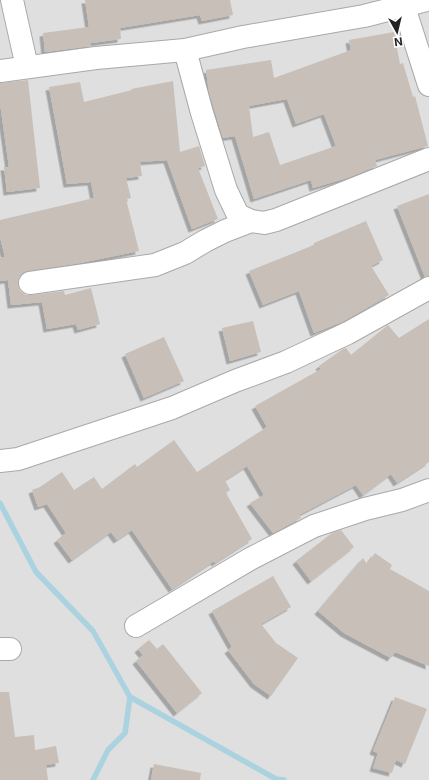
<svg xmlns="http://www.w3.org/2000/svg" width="429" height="780" font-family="Inter,sans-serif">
<defs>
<filter id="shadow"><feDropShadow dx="-3.5" dy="3.5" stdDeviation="0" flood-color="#0004"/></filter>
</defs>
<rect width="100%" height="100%" fill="#f2efe9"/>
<rect fill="#e0dfdf" x="0" y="0" width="429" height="780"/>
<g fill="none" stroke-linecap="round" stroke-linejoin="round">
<g stroke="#aad3df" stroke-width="5.5">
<polyline points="0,503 36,572 93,631 130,697 125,733 108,750 93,780"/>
<polyline points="130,697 276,779 284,780"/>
</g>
</g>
<g fill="#c7bfb8" fill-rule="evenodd" filter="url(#shadow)">
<polygon points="85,0 230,0 233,15 202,21 200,15 120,28 121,39 91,43 91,46 45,52 43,33 89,27"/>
<path d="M394,32l6,32 3,-1 10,34 2,-1 13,50 -53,14 2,6 -30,12 -34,10 -2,-8 -57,19 -19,-63 -12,2 -14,-46 -3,-22 65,-10 3,18 77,-28 -2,-10zM287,99l9,25 28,-10 12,32 -56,19 -11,-33 -16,5 -4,-31z"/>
<polygon points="28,80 40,188 7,192 4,167 9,167 0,103 0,83"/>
<polygon points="173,81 180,152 199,146 205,166 198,168 218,219 192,229 167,160 140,162 142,176 126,178 131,198 126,199 139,251 80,263 28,271 23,273 19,278 18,285 20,291 26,295 32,295 64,291 65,295 91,288 100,324 78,330 76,324 47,329 42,302 11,305 8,280 0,281 0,258 5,257 0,237 0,220 94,198 91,182 67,184 49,87 80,82 84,102 132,90 131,89"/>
<polygon points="429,194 429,276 425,277 397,206"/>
<polygon points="366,221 383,260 371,266 389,295 342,322 314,333 299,291 263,305 249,271 314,245 314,243"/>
<polygon points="429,319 429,462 397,483 391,474 363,495 356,485 299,515 301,518 273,533 250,503 264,495 247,466 225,480 230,490 226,493 252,539 215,563 214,561 172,589 132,530 117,540 111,532 72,560 57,540 66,533 47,504 38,507 32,490 40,487 62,472 74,490 94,477 102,489 135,464 137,467 174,440 197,472 267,427 255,406 321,369 319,366 343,349 346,348 351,355 388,325 399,338"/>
<polygon points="253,321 261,352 230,361 222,328"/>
<polygon points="164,337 184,381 144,398 125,354"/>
<polygon points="341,530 354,547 311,581 296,561 332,533"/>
<polygon points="375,553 392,565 390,569 429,591 429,666 395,652 391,658 344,633 318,611 363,558 367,564"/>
<polygon points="273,576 291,607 261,624 276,643 298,658 271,696 254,684 228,650 232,647 212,611"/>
<polygon points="149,640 157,649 163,644 202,693 177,713 136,661 143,655 138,649"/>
<polygon points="0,692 9,692 15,737 34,735 35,750 56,746 59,763 46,765 48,780 0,780"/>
<polygon points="395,697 427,709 405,764 396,760 392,773 373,768 378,753 373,751"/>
<polygon points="154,764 201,773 200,780 151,780"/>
</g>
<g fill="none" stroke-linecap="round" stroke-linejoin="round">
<g stroke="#a9a9a9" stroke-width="24">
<g id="minor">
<polyline points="12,0 27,67"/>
<polyline points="404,7 429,85"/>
<polyline points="185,50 202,113 226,190 238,215 251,221 264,223 276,220 429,159"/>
<polyline points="0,71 96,58 185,50 243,37 364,16 427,0"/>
<polyline points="30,283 155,265 185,253 205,241 225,231 251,221"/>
<polyline points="0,461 18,459 172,408 235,381 286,362 348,333 429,288"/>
<polyline points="136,626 250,559 314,526 365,509 402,500 429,490"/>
<polyline points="0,649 10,649"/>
</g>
</g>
<use href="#minor" stroke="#fff" stroke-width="22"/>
</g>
<g transform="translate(397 32) rotate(172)" stroke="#ffffff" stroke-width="3" paint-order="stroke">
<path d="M0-3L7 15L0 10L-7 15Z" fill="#222222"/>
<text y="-6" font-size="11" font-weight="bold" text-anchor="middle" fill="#222222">N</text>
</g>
</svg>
